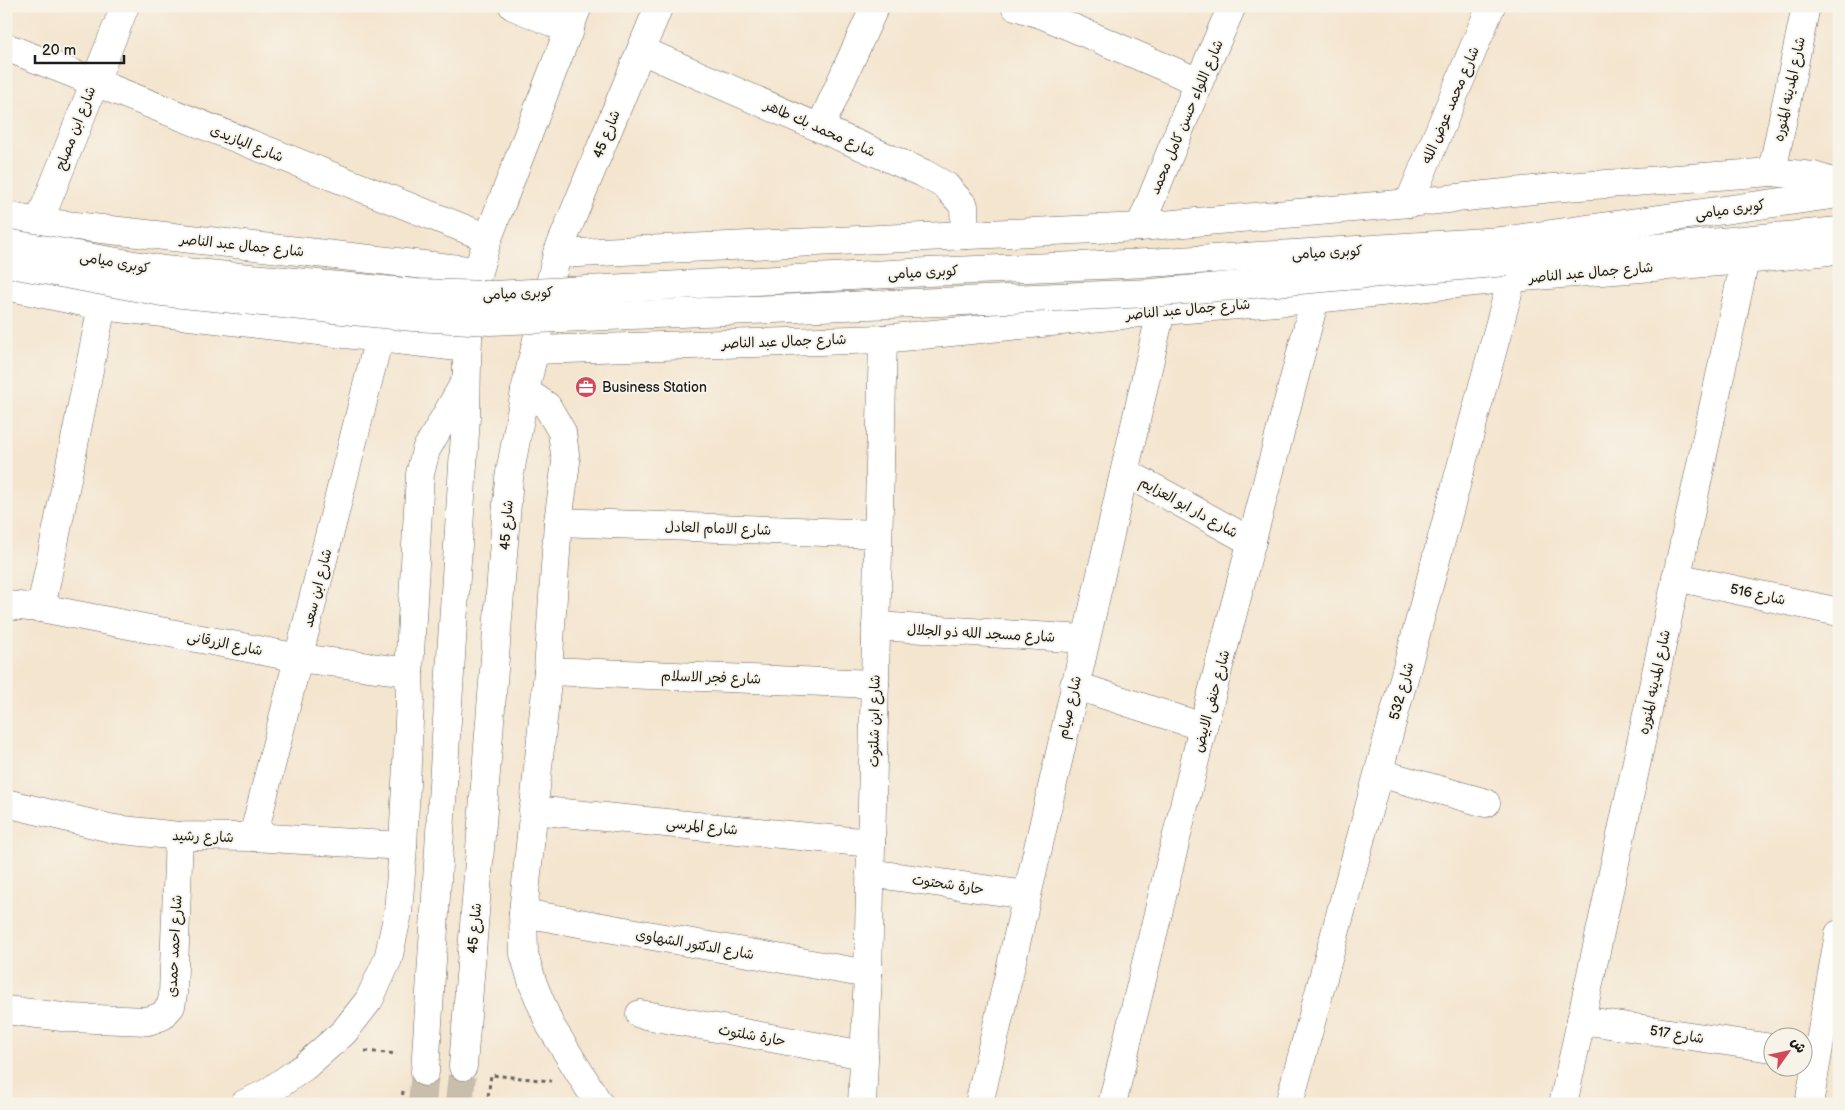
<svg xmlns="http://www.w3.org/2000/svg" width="1845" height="1110" font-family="'Balsamiq Sans','Playpen Sans Arabic',sans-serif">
<rect width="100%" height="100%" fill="#f7f3e8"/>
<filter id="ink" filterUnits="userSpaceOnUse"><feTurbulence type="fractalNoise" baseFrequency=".02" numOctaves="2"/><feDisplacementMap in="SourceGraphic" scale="10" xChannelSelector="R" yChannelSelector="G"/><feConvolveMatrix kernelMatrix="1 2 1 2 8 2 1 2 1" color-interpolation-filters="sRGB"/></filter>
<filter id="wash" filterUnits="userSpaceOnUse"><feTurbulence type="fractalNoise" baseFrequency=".0096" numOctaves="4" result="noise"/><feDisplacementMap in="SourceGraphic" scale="20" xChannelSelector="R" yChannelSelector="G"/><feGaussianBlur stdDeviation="1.12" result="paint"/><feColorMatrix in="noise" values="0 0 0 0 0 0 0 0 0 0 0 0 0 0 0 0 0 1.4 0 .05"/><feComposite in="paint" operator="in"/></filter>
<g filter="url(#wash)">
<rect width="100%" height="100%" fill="#f4e5cf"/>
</g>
<g filter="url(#ink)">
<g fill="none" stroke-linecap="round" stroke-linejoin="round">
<g stroke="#c9bdab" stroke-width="28" stroke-dasharray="28 14" stroke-linecap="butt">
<polyline points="422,1104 425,1072"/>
<polyline points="459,1104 463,1066"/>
</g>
<g stroke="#68625b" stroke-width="29">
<g id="minor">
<polyline points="513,6 570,30"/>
<polyline points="1015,6 1043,15 1199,82"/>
<polyline points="6,47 488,238"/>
<polyline points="641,50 923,173 946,186 964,206 965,235"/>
<polyline points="820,128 875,6"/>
<polyline points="1772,172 1806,6"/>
<polyline points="1409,203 1491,6"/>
<polyline points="6,216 39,222 477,271"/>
<polyline points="39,222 125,6"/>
<polyline points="1140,227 1199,82 1232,6"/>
<polyline points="557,254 1140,227 1409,203 1552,188 1772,172 1814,176 1839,184"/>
<polyline points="6,286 102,306 467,348"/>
<polyline points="535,350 883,339 1161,311 1315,299 1512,278 1745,260 1828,251 1839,248"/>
<polyline points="1125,472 1252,542"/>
<polyline points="558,522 878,534"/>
<polyline points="1676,577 1839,612"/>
<polyline points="6,605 41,608 299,658 409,672"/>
<polyline points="41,608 102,306"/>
<polyline points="876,626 1085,639"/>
<polyline points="548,671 875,684"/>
<polyline points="1074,685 1203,727"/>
<polyline points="1379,773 1486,803"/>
<polyline points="6,803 114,829 179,836 253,837 403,846"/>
<polyline points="533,810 871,843"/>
<polyline points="253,837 379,338"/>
<polyline points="870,873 1026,895"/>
<polyline points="523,913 868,974"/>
<polyline points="6,1010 70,1018 148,1021 162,1016 171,1006 173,994 179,836"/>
<polyline points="640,1014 864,1055"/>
<polyline points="1581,1020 1772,1048"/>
<polyline points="862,1104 868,974 883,339"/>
<path d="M979,1104c60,-265 123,-528 182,-793"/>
<polyline points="1112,1104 1203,727 1315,299"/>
<polyline points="1289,1104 1512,278"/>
<polyline points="1563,1104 1745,260"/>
<polyline points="1809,1104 1839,934"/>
</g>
</g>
<g stroke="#68625b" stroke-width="29">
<g id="major">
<polyline points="1501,241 1839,194"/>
<polyline points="1506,262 1839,231"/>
<polyline points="525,391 547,406 562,432 566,462 558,522 548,671 523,913 524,954 533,984 550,1025 599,1104"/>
<polyline points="463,1066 509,478 525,391 557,254 659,6"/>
<path d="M425,1072l41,-655c1,-37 0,-75 5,-112 3,-23 10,-45 17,-67l90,-232"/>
<polyline points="244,1104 267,1093 304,1067 344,1032 369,1000 388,959 398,913 403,846 410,701 409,672 420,474 426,450 465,382"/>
</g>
</g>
<g stroke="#68625b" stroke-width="3" stroke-dasharray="4 4" stroke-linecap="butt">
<polyline points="365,1051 397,1054"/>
<polyline points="403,1091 402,1101 431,1104"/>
<polyline points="487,1104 491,1075 551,1081"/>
</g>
<use href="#minor" stroke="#fff" stroke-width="28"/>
<use href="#major" stroke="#fff" stroke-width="28"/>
<g stroke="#68625b" stroke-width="29" stroke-linecap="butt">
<g id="major-bridge">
<polyline points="6,243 164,270 416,293 493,295 928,272 1148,263 1501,241"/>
<polyline points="6,263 162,292 413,317 490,321 1151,293 1506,262"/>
</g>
</g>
<use href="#major-bridge" stroke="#fff" stroke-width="28"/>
</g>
</g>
<defs>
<g id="office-disc" transform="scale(1.125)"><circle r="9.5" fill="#d1495b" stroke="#f7f3e8"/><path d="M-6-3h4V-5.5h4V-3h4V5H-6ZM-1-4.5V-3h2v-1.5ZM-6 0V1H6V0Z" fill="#fff"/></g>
</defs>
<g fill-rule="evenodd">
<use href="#office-disc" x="586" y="387"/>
</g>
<g text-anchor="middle" stroke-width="4" stroke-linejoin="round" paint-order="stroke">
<g font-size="14" fill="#1c1c1c" stroke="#f7f3e8">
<text transform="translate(1789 89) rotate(-78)" y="5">شارع المدينه المنوره</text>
<text transform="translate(1450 105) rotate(-67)" y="5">شارع محمد عوض الله</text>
<text transform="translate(1186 117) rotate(-67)" y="5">شارع اللواء حسن كامل محمد</text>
<text transform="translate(75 128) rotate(-69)" y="5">شارع ابن مصلح</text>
<text transform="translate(820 128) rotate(24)" y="5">شارع محمد بك طاهر</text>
<text transform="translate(606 134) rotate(-68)" y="5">شارع 45</text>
<text transform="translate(247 143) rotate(22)" y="5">شارع اليازيدى</text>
<text transform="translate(1730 209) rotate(-8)" y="5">كوبرى ميامى</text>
<text transform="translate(242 245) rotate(6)" y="5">شارع جمال عبد الناصر</text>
<text transform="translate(1327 252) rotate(-3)" y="5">كوبرى ميامى</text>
<text transform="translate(115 262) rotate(10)" y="5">كوبرى ميامى</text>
<text transform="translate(923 272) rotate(-3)" y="5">كوبرى ميامى</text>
<text transform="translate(1591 272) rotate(-5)" y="5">شارع جمال عبد الناصر</text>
<text transform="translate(518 293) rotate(-2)" y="5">كوبرى ميامى</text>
<text transform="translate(1188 309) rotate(-5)" y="5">شارع جمال عبد الناصر</text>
<text transform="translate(784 341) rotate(-2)" y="5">شارع جمال عبد الناصر</text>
<text transform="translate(1189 507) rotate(29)" y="5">شارع دار ابو العزايم</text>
<text transform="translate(506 525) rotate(-86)" y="5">شارع 45</text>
<text transform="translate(718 528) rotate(2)" y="5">شارع الامام العادل</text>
<text transform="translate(317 588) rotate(-76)" y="5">شارع ابن سعد</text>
<text transform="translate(1758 594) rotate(12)" y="5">شارع 516</text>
<text transform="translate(981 633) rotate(3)" y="5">شارع مسجد الله ذو الجلال</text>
<text transform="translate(225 643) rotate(11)" y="5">شارع الزرقانى</text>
<text transform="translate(711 677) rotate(2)" y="5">شارع فجر الاسلام</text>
<text transform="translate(1654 682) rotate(-78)" y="5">شارع المدينه المنوره</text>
<text transform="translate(1401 691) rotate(-75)" y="5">شارع 532</text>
<text transform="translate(1211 701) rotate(-75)" y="5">شارع حنفى الابيض</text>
<text transform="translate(1069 707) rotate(-77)" y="5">شارع صيام</text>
<text transform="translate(874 721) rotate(-89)" y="5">شارع ابن شلتوت</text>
<text transform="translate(702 826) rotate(6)" y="5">شارع المرسى</text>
<text transform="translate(203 836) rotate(2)" y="5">شارع رشيد</text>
<text transform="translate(948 884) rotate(8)" y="5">حارة شحتوت</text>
<text transform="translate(474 928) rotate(-85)" y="5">شارع 45</text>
<text transform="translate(695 944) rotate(10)" y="5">شارع الدكتور الشهاوى</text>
<text transform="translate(174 946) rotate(-87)" y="5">شارع احمد حمدى</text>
<text transform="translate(1677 1034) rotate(9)" y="5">شارع 517</text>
<text transform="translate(752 1035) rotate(10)" y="5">حارة شلتوت</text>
</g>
<g font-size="14" fill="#1c1c1c" stroke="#f7f3e8" text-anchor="start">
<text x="602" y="392">Business Station</text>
</g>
</g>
<rect width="1845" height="1110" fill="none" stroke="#f7f3e8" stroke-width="25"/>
<g transform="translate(1788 1052) rotate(57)"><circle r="24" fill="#f7f3e8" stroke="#9f9d96"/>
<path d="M0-4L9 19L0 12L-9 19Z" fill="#d1495b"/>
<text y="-8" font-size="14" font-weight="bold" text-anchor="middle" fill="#1c1c1c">ش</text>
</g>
<path d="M35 55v8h89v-8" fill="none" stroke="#1c1c1c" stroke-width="2.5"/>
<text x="42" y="55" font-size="15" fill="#1c1c1c" stroke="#f7f3e8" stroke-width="4" paint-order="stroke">20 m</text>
</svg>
